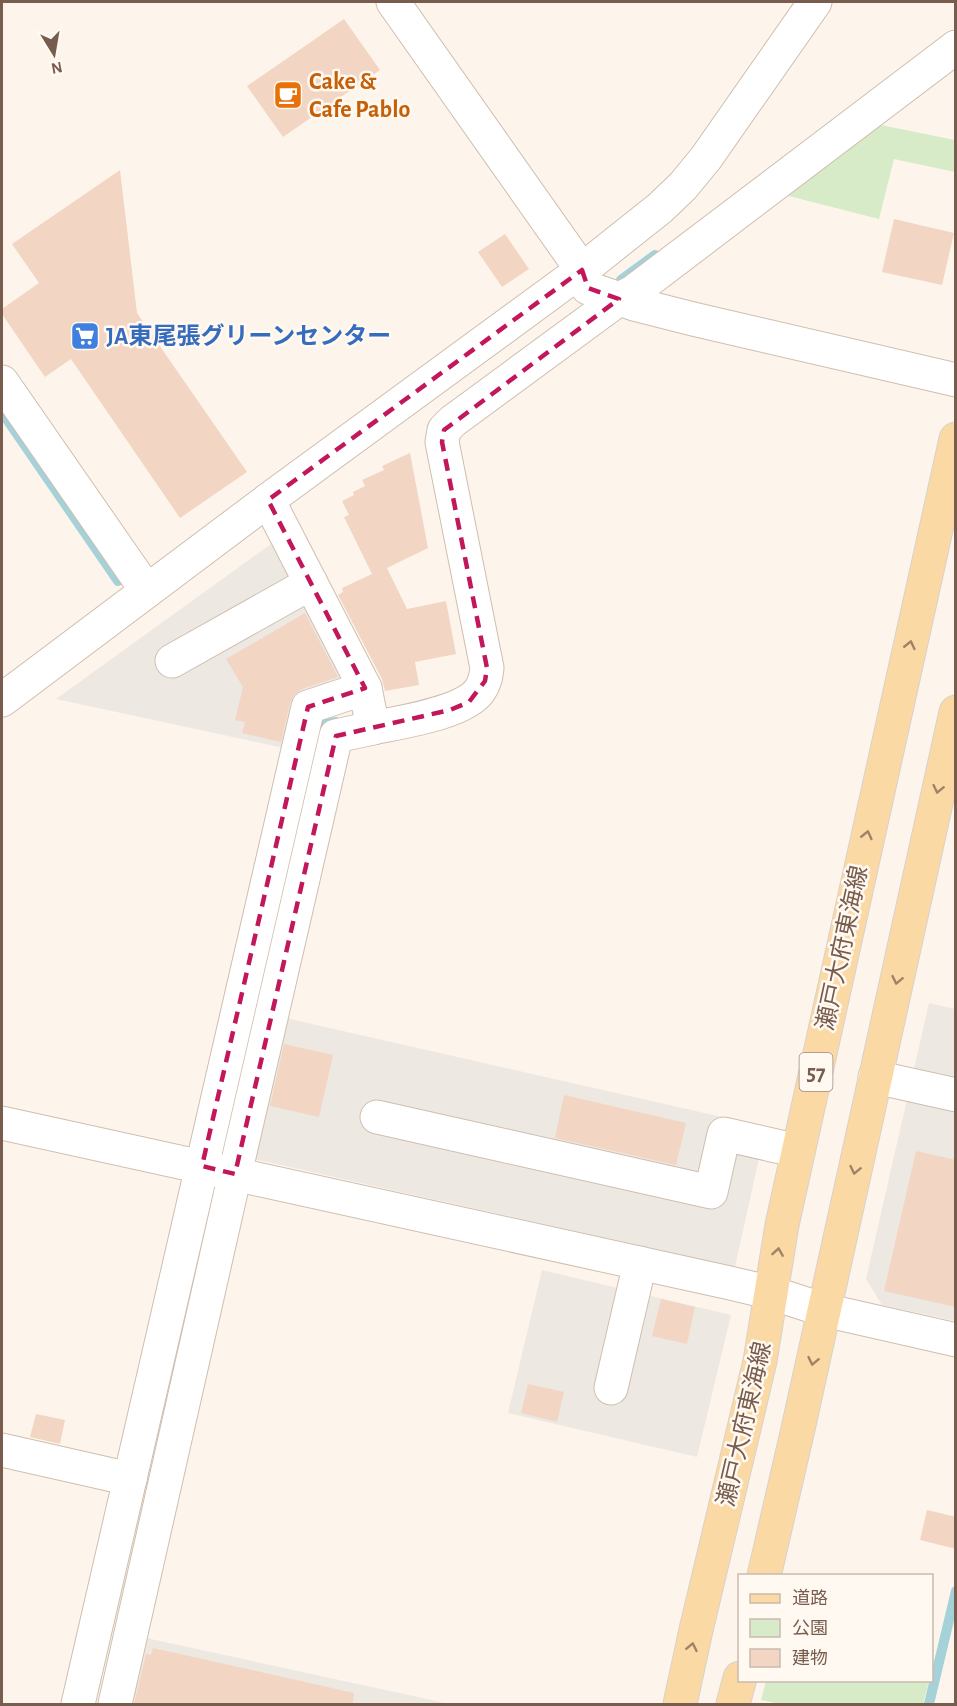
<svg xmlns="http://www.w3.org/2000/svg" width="957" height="1706" font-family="'Alegreya Sans','Noto Sans JP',sans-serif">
<rect width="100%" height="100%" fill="#fdf5eb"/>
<g fill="#eee8e3">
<polygon points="271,544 348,678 293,750 56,699"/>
<polygon points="929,1003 955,1009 955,1321 882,1305 866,1279"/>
<polygon points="277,1016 766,1127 735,1267 245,1157"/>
<polygon points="542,1270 731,1315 697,1457 508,1413"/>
<polygon points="137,1636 450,1704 122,1704"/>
</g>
<g fill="#d7ebc8">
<polygon points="871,123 955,140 955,172 894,159 879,219 777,193"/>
<polygon points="766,1681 766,1680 929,1681 923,1704 780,1704 761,1700"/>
</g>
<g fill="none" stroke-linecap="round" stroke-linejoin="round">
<g stroke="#a5d1d9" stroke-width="10">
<polyline points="621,280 655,255"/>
<polyline points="2,412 118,581"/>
<polyline points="284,884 321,725 336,722"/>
<polyline points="929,1704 956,1591"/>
</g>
</g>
<g fill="#f2d5c2">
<polygon points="344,19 380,70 283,137 247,86"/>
<polygon points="120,170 137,313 247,472 180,518 71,359 45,377 2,314 2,309 39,283 12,244"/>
<polygon points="894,219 954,233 942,285 882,272"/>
<polygon points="505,234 529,269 502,287 478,252"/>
<polygon points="410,453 428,548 387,568 407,609 446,601 456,654 415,662 419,685 385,691 382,679 338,595 343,592 342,588 372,574 344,517 349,515 342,501 354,495 353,492 365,486 362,480 384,470 382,466"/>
<polygon points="305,613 338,677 302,689 294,695 290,703 281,742 242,733 245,722 235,720 243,687 226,659"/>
<polygon points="284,1044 333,1055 319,1117 270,1106"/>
<polygon points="564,1095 686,1123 676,1165 555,1138"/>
<polygon points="916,1151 956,1160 956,1307 884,1291"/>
<polygon points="661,1299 695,1307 687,1344 652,1336"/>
<polygon points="528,1384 564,1392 557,1422 521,1413"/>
<polygon points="36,1414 65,1420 60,1444 30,1437"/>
<polygon points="927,1510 956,1517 956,1549 920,1540"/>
<polygon points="153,1648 354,1693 353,1704 134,1704 146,1654 151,1655"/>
</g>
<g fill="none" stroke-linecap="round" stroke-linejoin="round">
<g stroke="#cfbeaf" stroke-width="35">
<g id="minor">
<polyline points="393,2 582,270 588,288 634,304 693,319 956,380"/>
<polyline points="2,382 147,591"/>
<polyline points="172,661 311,583"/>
<polyline points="2,700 268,500 582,270 660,208 683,186 706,158 815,2"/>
<path d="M373,728c27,-6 92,-15 107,-38 5,-7 6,-14 7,-22l-45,-226 2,-12 9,-9 166,-122 14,-7 323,-245"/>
<polyline points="875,1077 956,1095"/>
<polyline points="377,1117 711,1192 724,1134 798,1151"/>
<polyline points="2,1123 730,1283 772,1293 824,1310 956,1340"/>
<polyline points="611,1388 640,1263"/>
<polyline points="2,1450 130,1479"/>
<polyline points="78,1704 308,707 365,688"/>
<polyline points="115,1704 235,1174 336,736 373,728 365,688 268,500"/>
</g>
</g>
<g stroke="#d9d1cd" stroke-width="35">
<g id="major">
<polyline points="764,1576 798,1429 956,712"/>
<polyline points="680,1704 696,1630 760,1361 782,1225 956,439"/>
<polyline points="733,1704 740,1678"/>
</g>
</g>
<use href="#minor" stroke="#fff" stroke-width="33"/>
<use href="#major" stroke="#fad9a5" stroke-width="33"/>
</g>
<defs><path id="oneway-chevron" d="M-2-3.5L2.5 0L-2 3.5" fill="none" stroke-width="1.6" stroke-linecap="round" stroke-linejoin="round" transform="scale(1.5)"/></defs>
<g stroke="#9f8267">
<use href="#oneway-chevron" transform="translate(910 645) rotate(-77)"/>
<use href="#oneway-chevron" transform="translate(938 789) rotate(102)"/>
<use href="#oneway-chevron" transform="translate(867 835) rotate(-77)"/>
<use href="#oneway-chevron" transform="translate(897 980) rotate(102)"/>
<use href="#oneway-chevron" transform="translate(855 1170) rotate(102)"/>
<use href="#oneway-chevron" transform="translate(778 1252) rotate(-81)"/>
<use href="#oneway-chevron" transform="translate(813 1361) rotate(102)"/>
<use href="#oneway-chevron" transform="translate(692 1647) rotate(-78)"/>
</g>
<path fill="none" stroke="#c2185b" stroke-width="4.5" stroke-dasharray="12 8" stroke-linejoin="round" d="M582,270l6,18 31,11 -175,131 -2,12 45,226 -2,13 -16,21 -19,8 -114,26 -101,438 -33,-8 106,-459 57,-19 -97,-188z"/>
<defs>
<g id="cafe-square" transform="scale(1.5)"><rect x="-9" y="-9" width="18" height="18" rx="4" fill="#e8710a" stroke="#fff9f1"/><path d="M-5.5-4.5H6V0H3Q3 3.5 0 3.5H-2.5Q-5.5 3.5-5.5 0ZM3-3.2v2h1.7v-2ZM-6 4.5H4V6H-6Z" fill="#fff"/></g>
<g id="supermarket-square" transform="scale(1.5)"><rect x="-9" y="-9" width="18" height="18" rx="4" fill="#3f7fe0" stroke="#fff9f1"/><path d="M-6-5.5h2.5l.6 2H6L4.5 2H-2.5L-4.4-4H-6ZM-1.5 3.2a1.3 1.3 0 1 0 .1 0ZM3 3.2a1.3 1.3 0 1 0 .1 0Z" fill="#fff"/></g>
</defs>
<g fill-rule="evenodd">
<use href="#cafe-square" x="288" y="95"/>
<use href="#supermarket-square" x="85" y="336"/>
</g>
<g text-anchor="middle" stroke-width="5" stroke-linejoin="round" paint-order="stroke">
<rect fill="#fff9f1" stroke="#a08b7e" stroke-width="1.5" x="799.5" y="1053" width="33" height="38" rx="4.5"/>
<g font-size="22" font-weight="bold" fill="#785c4d">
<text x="816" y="1080">57</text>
</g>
<g font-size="24" font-weight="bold" fill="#c56008" stroke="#fff9f1" text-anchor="start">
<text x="309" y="89">Cake &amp;<tspan x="309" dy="28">Cafe Pablo</tspan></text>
</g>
<g font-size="24" font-weight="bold" fill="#366cbe" stroke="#fff9f1" text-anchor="start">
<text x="106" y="344">JA東尾張グリーンセンター</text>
</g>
<g font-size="24" fill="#785c4d" stroke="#fff9f1">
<text transform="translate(842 948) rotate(-78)" y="8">瀬戸大府東海線</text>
<text transform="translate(744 1424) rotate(-77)" y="8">瀬戸大府東海線</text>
</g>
</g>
<rect width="957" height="1706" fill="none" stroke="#785c4d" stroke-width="6"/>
<rect x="738" y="1574" width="195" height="108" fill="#fff9f1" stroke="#c9baaf" stroke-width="1.5"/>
<rect x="750" y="1594" width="30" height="9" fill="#fad9a5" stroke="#c9baaf" stroke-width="1.5"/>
<text x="792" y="1604" font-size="18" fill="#785c4d">道路</text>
<rect x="750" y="1619" width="30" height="18" fill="#d7ebc8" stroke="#c9baaf" stroke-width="1.5"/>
<text x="792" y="1634" font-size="18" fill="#785c4d">公園</text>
<rect x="750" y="1649" width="30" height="18" fill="#f2d5c2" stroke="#c9baaf" stroke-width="1.5"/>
<text x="792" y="1664" font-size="18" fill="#785c4d">建物</text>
<g transform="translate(54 54) rotate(169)" stroke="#fff9f1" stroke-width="4.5" paint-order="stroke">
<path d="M0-4.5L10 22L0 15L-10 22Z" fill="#785c4d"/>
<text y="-9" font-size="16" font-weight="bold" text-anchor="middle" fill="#785c4d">N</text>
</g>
</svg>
